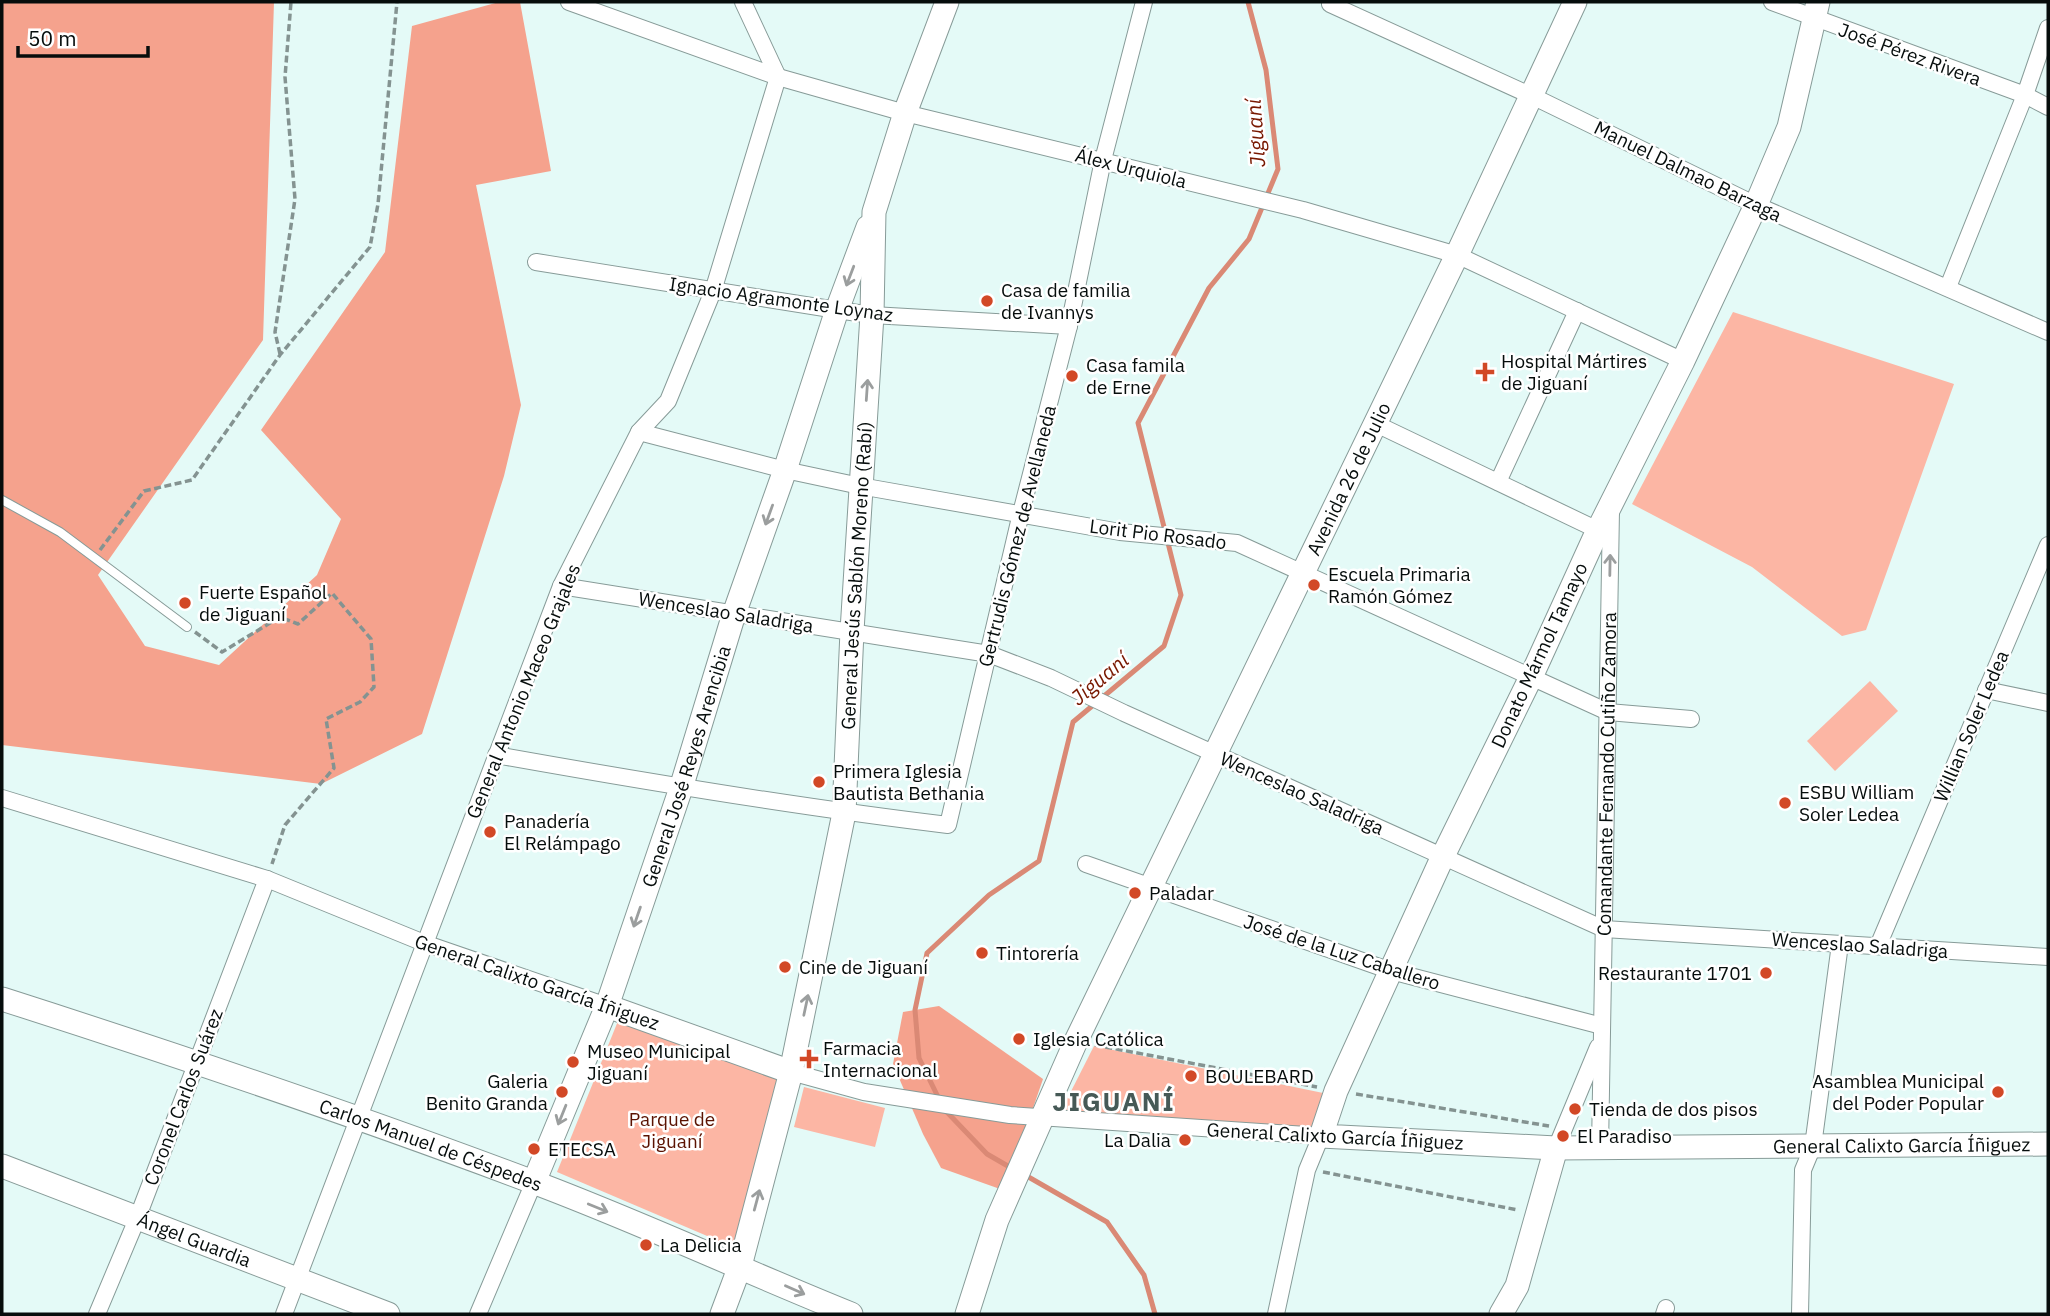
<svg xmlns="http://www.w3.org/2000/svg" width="2050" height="1316" font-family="'IBM Plex Sans',sans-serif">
<rect width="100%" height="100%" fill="#e4faf7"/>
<g fill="#fcb6a4">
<polygon points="1733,312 1954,384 1866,630 1842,636 1752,567 1632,504"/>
<polygon points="1870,681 1898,711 1835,771 1807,741"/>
<polygon points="618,1021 782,1080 733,1247 557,1172"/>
<polygon points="1094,1046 1328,1094 1311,1128 1058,1117"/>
<polygon points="804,1087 885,1108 875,1147 794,1127"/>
</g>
<g fill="#f5a28d">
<polygon points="2,2 274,2 263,340 98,575 145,646 219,665 317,575 341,519 261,430 385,252 412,26 499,2 520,2 551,171 476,185 521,405 504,476 422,734 321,784 2,745"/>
<polygon points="939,1006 1043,1079 1019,1149 1000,1189 941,1168 923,1134 893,1064 903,1012"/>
</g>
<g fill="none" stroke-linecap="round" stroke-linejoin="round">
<g stroke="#da8975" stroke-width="5">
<polyline points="940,1101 919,1058 915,1010 927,953 989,895 1039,861 1073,722 1164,646 1181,595 1138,423 1209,288 1249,239 1278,169 1266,70 1248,2"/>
<polyline points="944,1109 987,1154 1013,1169"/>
<polyline points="1025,1175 1107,1222 1144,1275 1155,1314"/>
</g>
<g stroke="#879b98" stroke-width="10">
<polyline id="lane" points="2,500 60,532 187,627"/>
</g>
<g stroke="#879b98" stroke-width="18">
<g id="street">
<polyline points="569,2 778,77 905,113 1303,210 1457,255 1683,361"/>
<polyline points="1772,2 2025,95 2048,107"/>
<polyline points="1330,4 1532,96 1756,205 2048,332"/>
<polyline points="536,262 837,310 872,315 1069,326"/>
<polyline points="1948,287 2025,95 2048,28"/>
<polyline points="1374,423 1606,534"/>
<polyline points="639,432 785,470 860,486 1120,532 1237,543 1608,712 1691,719"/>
<polyline points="1498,482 1577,311"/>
<polyline points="561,586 989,654 1051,678 1124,713 1604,929 2048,957"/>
<polyline points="1986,690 2048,703"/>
<path d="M496,755c151,27 300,52 452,70l73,-312 48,-187 34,-166 41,-158"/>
<polyline points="2,798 267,879 424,943 607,1006"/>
<polyline points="1086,864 1391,971 1602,1026"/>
<polyline points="1878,946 2048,545"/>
<polyline points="791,1072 864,1092 1010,1115 1321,1136 1307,1170 1276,1314"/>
<polyline points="1556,1148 1598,1047"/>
<path id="s1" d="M1600,1148l11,-638"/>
<polyline points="97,1314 137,1219 267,879"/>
<polyline points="284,1314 561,586 639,432 668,401 713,291 778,77 743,2"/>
<polyline points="478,1314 534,1182"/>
<polyline points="1664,1314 1666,1308"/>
<polyline points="1800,1314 1803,1170 1813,1146 1840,944"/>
</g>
</g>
<g stroke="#879b98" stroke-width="25">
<g id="secondary">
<path id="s2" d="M1818,2l-29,125 -33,78 -73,156 -85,169 -67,147 -88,179 -107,235 -15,45 235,12 492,-4"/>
<path id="s3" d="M2,999c178,57 356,117 531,183 107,40 211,89 318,132"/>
<polyline points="607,1006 791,1072"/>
<path id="s4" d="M2,1166l386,148"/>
<path id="s5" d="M534,1182l73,-176 74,-218 53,-174 51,-144 52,-160 31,-83"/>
<path id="s6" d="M722,1314l18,-48 51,-194 53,-259 8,-182 20,-316 2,-103 31,-99 42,-111"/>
<path id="s7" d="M967,1314l30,-94 79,-179 381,-786 118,-253"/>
<polyline points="1501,1314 1517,1286 1556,1148"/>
</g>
</g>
<g stroke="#849391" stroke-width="3.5" stroke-dasharray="7 3.5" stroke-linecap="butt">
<polyline points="280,354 275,332 295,199 285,77 291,2"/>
<polyline points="100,550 144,491 192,480 280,355 370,247 378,204 397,2"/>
<polyline points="195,632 222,652 280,617 298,624 332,593 371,639 374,687 360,702 326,719 334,768 285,825 272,864"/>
<polyline points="1095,1045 1317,1087"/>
<polyline points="1356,1094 1549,1126"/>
<polyline points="1323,1172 1518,1210"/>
</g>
<use href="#lane" stroke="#fff" stroke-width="8"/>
<use href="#street" stroke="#fff" stroke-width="16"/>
<use href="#secondary" stroke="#fff" stroke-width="23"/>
</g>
<defs><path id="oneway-shaft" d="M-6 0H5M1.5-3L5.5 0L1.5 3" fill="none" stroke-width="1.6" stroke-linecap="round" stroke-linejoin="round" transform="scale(1.75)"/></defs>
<g stroke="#9b9e9e">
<use href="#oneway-shaft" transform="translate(850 276) rotate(111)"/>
<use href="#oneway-shaft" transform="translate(867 390) rotate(-86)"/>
<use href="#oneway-shaft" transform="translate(769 515) rotate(110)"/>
<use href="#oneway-shaft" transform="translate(1610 565) rotate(-89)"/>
<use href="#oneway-shaft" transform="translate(637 917) rotate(109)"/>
<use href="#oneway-shaft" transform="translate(806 1005) rotate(-78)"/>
<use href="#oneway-shaft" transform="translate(562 1115) rotate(112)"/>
<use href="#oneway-shaft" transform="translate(757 1200) rotate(-75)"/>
<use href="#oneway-shaft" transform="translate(598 1208) rotate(22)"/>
<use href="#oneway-shaft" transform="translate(795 1290) rotate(24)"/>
</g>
<g fill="#d24826" stroke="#fff" stroke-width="2.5">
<circle cx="987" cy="301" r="7"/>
<path d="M1481.5 361.5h7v7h7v7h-7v7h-7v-7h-7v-7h7z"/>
<circle cx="1072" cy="376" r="7"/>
<circle cx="1314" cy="585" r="7"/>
<circle cx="185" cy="603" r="7"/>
<circle cx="819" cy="782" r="7"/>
<circle cx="1785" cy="803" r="7"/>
<circle cx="490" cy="832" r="7"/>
<circle cx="1135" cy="893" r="7"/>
<circle cx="982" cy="953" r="7"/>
<circle cx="785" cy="967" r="7"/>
<circle cx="1766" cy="973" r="7"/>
<circle cx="1019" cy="1039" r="7"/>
<path d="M805.5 1048.5h7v7h7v7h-7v7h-7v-7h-7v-7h7z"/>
<circle cx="573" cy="1062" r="7"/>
<circle cx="1191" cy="1076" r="7"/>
<circle cx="562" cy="1092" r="7"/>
<circle cx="1998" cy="1092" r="7"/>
<circle cx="1575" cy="1109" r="7"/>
<circle cx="1563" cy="1136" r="7"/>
<circle cx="1185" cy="1140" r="7"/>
<circle cx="534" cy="1149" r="7"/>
<circle cx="646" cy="1245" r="7"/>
</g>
<g text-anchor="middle" stroke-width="5" stroke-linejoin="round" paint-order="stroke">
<g font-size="19" fill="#060d0c" stroke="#fff">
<text transform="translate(1910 54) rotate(20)" y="7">José Pérez Rivera</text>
<text transform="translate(1131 168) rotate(14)" y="7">Álex Urquiola</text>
<text transform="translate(1688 171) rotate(26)" y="7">Manuel Dalmao Barzaga</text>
<text transform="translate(781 299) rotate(8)" y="7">Ignacio Agramonte Loynaz</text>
<text dy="7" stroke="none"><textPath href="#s7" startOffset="919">Avenida 26 de Julio</textPath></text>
<text transform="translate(1158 534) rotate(7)" y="7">Lorit Pio Rosado</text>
<text transform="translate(1017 536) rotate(-76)" y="7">Gertrudis Gómez de Avellaneda</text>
<text dy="7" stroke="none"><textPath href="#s6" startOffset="754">General Jesús Sablón Moreno (Rabí)</textPath></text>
<text transform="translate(726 612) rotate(9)" y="7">Wenceslao Saladriga</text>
<text transform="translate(1539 655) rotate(-65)" y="7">Donato Mármol Tamayo</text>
<text transform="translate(523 691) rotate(-68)" y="7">General Antonio Maceo Grajales</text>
<text transform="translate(1971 726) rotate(-67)" y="7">Willian Soler Ledea</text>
<text dy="7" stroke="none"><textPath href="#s5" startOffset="443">General José Reyes Arencibia</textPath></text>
<text dy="7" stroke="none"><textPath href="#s1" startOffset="374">Comandante Fernando Cutiño Zamora</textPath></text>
<text transform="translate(1302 793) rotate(24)" y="7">Wenceslao Saladriga</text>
<text transform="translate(1860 945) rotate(4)" y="7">Wenceslao Saladriga</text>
<text transform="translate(1342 952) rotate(18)" y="7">José de la Luz Caballero</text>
<text transform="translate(537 982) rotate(19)" y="7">General Calixto García Íñiguez</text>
<text transform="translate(183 1097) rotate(-69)" y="7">Coronel Carlos Suárez</text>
<text transform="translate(1335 1136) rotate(3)" y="7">General Calixto García Íñiguez</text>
<text dy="7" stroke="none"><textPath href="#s3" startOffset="453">Carlos Manuel de Céspedes</textPath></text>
<text dy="7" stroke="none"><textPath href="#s2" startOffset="1822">General Calixto García Íñiguez</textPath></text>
<text dy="7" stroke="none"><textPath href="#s4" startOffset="206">Ángel Guardia</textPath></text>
</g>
<g font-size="19" fill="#060d0c" stroke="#fff" text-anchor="start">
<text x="1001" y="297">Casa de familia<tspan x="1001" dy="22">de Ivannys</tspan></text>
<text x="1501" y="368">Hospital Mártires<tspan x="1501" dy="22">de Jiguaní</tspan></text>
<text x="1086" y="372">Casa famila<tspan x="1086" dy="22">de Erne</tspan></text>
<text x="1328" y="581">Escuela Primaria<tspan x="1328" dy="22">Ramón Gómez</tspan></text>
<text x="199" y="599">Fuerte Español<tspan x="199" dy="22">de Jiguaní</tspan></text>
<text x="833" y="778">Primera Iglesia<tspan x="833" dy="22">Bautista Bethania</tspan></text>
<text x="1799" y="799">ESBU William<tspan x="1799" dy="22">Soler Ledea</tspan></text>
<text x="504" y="828">Panadería<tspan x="504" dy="22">El Relámpago</tspan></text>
<text x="1149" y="900">Paladar</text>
<text x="996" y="960">Tintorería</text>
<text x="799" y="974">Cine de Jiguaní</text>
<text x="1752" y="980" text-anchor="end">Restaurante 1701</text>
<text x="1033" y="1046">Iglesia Católica</text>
<text x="823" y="1055">Farmacia<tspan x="823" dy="22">Internacional</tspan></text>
<text x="587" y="1058">Museo Municipal<tspan x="587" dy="22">Jiguaní</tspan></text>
<text x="1205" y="1083">BOULEBARD</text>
<text x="548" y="1088" text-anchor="end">Galeria<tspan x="548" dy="22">Benito Granda</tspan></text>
<text x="1984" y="1088" text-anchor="end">Asamblea Municipal<tspan x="1984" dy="22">del Poder Popular</tspan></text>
<text x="1589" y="1116">Tienda de dos pisos</text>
<text x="1577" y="1143">El Paradiso</text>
<text x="1171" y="1147" text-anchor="end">La Dalia</text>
<text x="548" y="1156">ETECSA</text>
<text x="660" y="1252">La Delicia</text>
</g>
<g font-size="19" fill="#5b1302" stroke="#fff">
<text x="672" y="1126">Parque de<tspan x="672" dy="22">Jiguaní</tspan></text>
</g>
<g font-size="21" font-style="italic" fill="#781800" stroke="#fff">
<text transform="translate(1256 133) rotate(-94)" y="7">Jiguaní</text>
<text transform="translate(1100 679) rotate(-40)" y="7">Jiguaní</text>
</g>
<g font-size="26" font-weight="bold" letter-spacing="2" fill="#465956" stroke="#fff">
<text x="1114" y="1111">JIGUANÍ</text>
</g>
</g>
<rect width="2050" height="1316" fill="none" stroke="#060d0c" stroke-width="7"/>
<path d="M18 46v10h130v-10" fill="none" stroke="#060d0c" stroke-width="3.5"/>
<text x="28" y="46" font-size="21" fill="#060d0c" stroke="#ffffff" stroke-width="5" paint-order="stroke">50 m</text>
</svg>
